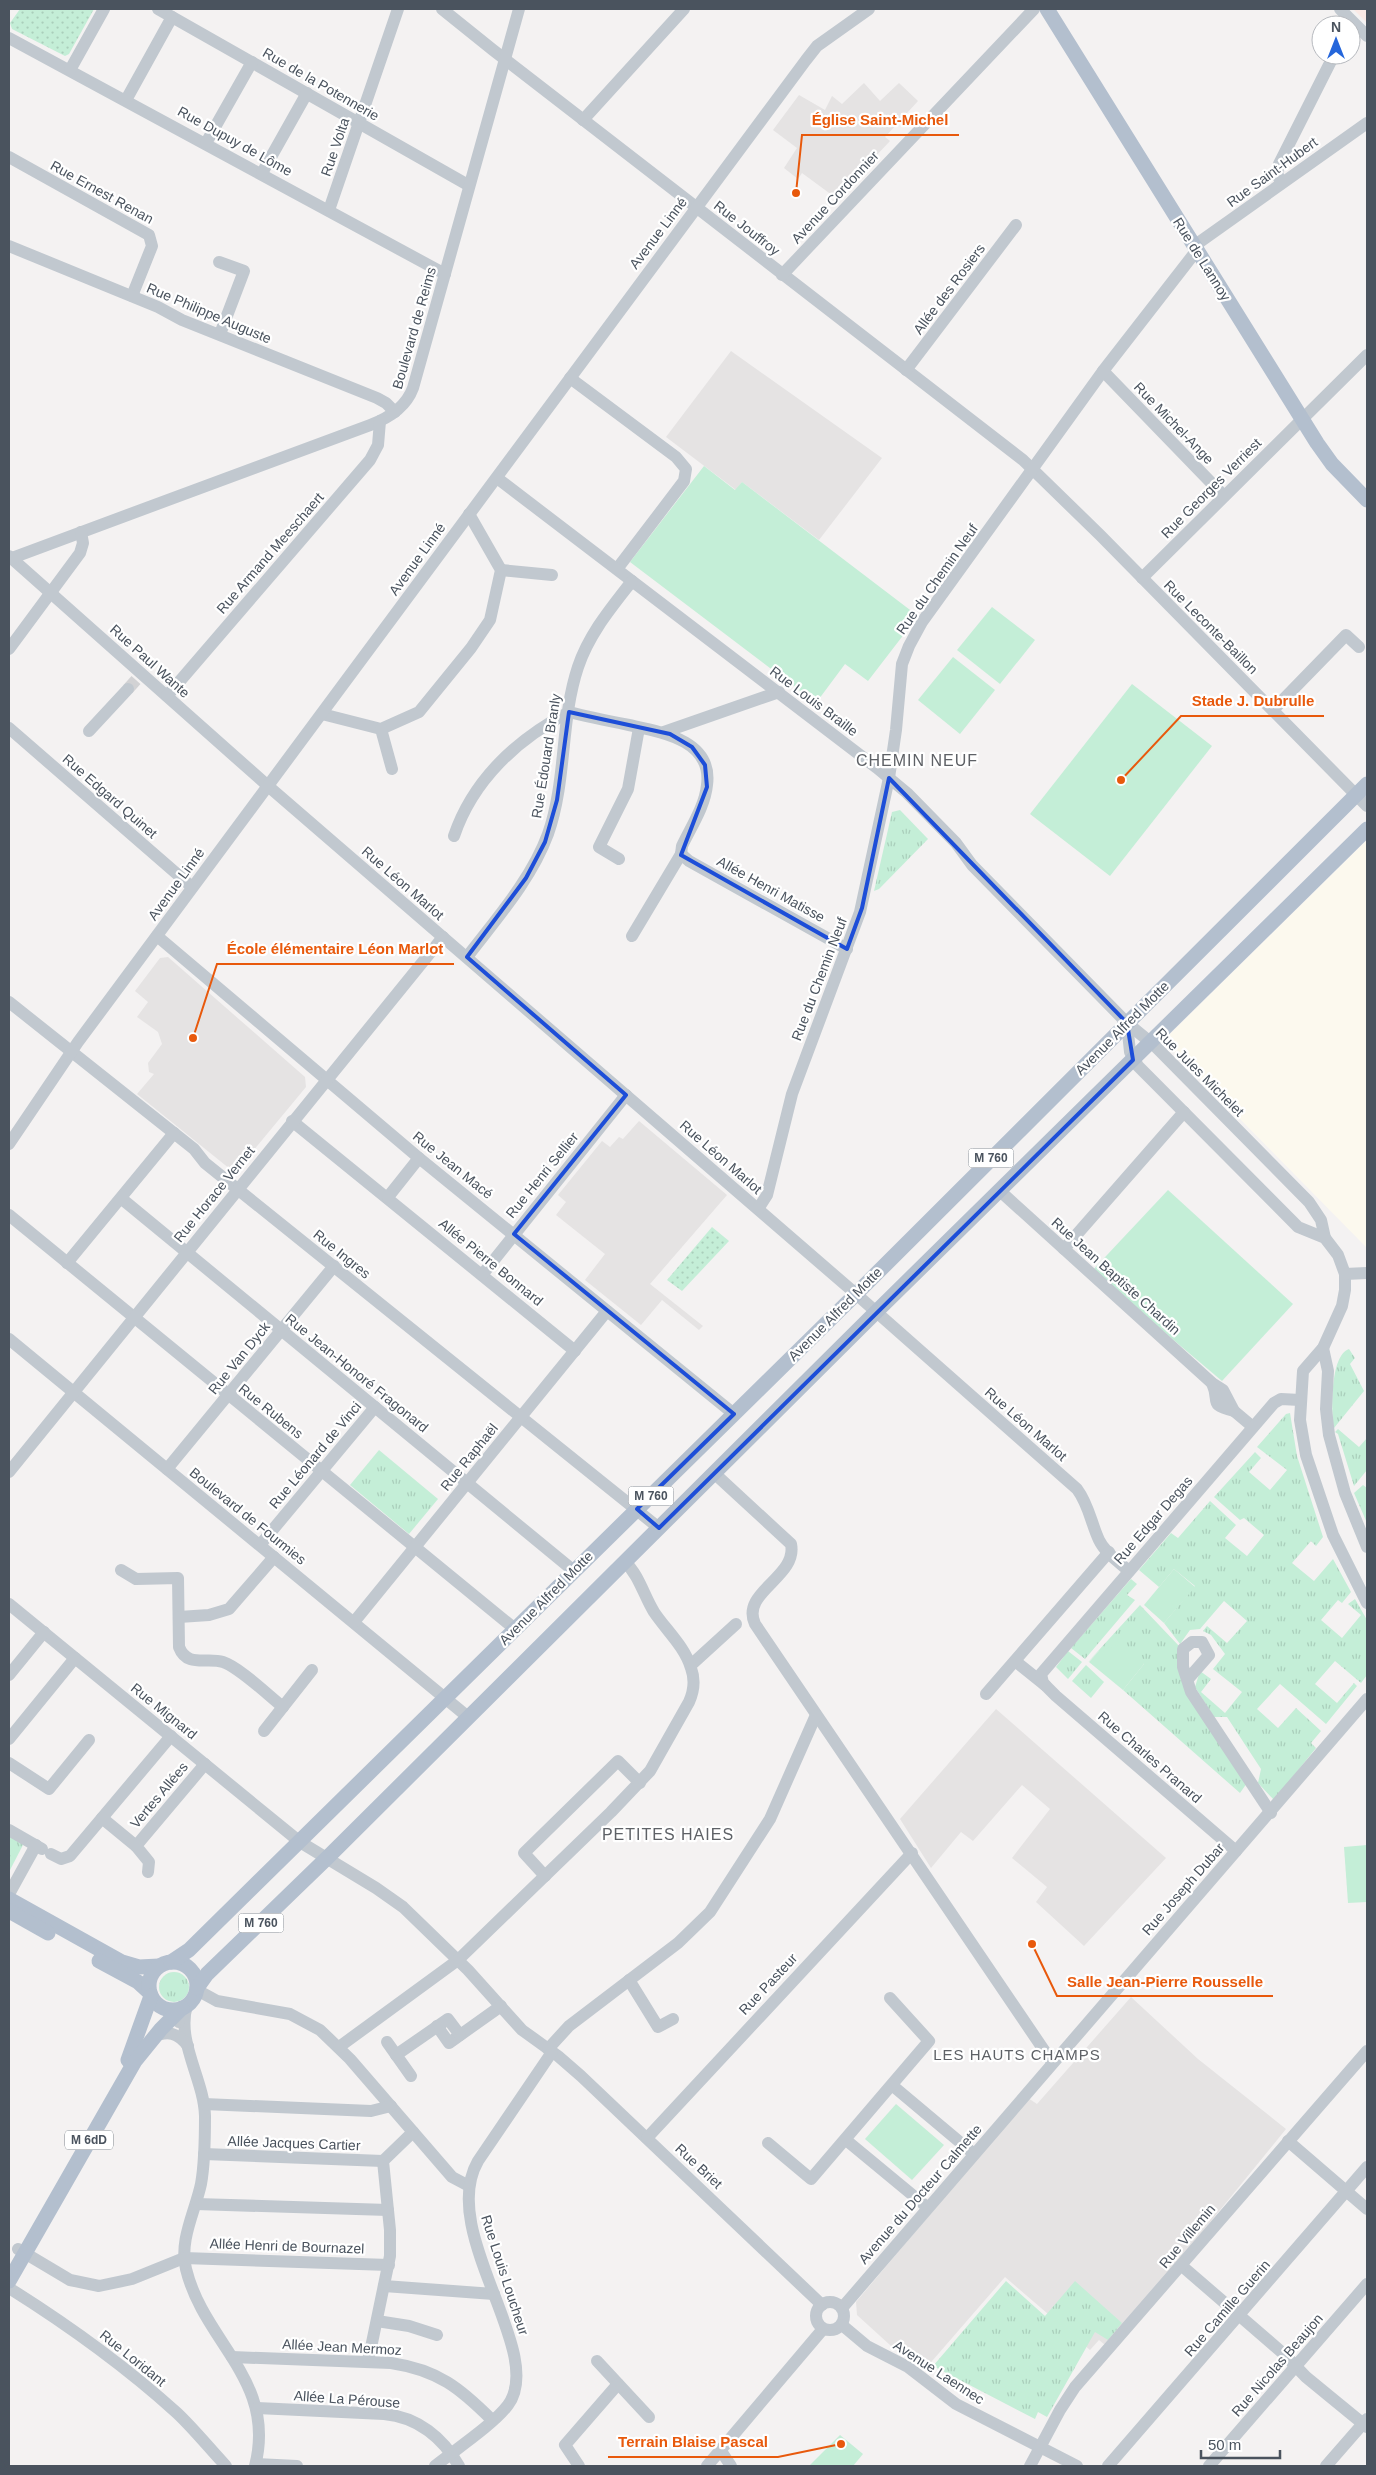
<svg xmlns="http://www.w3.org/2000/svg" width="1376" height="2475" font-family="Arial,sans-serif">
<defs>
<pattern id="grass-tufts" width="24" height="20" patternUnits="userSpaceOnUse" patternTransform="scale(1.25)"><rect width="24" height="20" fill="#c4eed7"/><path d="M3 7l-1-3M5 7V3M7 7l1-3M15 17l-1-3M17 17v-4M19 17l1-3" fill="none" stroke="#aacebb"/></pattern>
<pattern id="garden-dots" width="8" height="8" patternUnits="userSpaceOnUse" patternTransform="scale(1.25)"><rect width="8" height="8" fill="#c4eed7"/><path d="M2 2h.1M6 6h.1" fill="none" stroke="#aacebb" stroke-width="1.8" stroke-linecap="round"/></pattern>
</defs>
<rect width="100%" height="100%" fill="#f4f2f2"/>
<polygon fill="#fcf9ee" points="1367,840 1367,1248 1167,1045 1167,1037"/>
<g fill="#e5e3e3">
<polygon points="864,83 880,101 899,83 918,101 885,137 890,141 836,198 802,173 798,179 784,168 797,148 773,130 799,95 825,110 832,96 842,104"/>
<polygon points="731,351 882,458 819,540 742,482 736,490 666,437"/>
<polygon points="168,957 305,1077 306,1087 238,1169 230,1169 137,1094 154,1074 149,1072 148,1063 162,1044 158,1032 137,1017 148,1002 135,991 160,958"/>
<polygon points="639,1121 727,1195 650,1284 703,1326 699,1330 662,1300 641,1325 585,1280 605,1254 556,1215 566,1202 558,1195 602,1141 610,1147 619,1137 623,1139"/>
<polygon points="996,1709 1166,1858 1084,1946 1036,1902 1047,1887 1012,1858 1050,1809 1022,1785 973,1841 961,1832 931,1868 900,1819"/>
<polygon points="1131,1997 1198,2059 1286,2129 1185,2253 1105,2345 1099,2340 1090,2350 1005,2277 926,2368 890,2345 857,2315 856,2302 1028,2098 1037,2104"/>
</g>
<polygon fill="#fae9e5" points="1353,9 1367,9 1367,23"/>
<g fill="url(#grass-tufts)">
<polygon points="900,810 928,839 879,889 874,891 892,812"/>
<path d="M1349,1349l6,9 -5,6 14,27 -30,37c-3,-16 -4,-73 15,-79z"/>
<polygon points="1290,1413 1297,1456 1323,1537 1316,1546 1311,1541 1292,1563 1314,1581 1333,1559 1351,1592 1342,1603 1338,1600 1321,1620 1342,1638 1361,1615 1348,1604 1355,1599 1367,1620 1367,1675 1361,1683 1335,1661 1315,1684 1337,1703 1354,1683 1357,1686 1326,1724 1280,1684 1257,1709 1278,1728 1296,1708 1321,1731 1311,1743 1316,1748 1274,1800 1258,1783 1261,1769 1227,1717 1214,1717 1195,1687 1200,1671 1211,1679 1201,1692 1225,1713 1242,1692 1213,1669 1225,1654 1211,1635 1203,1631 1207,1626 1227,1643 1247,1621 1224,1601 1200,1629 1190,1630 1180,1644 1164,1623 1195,1586 1174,1569 1159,1587 1139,1570 1171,1533 1178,1538 1210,1501 1236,1525 1225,1538 1247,1556 1264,1535 1244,1518 1240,1520 1214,1497 1255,1452 1261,1458 1249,1472 1270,1490 1287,1470 1257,1447 1286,1414"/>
<polygon points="1338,1429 1359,1447 1367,1438 1367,1470 1354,1486 1338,1434 1335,1432"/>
<polygon points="379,1450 438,1499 409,1534 350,1485"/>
<polygon points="1363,1485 1367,1488 1367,1523 1354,1493"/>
<polygon points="1131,1579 1137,1584 1127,1595 1135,1600 1085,1659 1071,1648"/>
<polygon points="1140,1605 1180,1647 1178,1657 1247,1783 1240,1793 1123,1690 1144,1664 1099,1651 1088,1662"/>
<polygon points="1068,1651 1082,1662 1068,1679 1056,1667"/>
<polygon points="1086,1665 1104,1682 1091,1698 1072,1681"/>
<polygon points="9,1835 24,1843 9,1872"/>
<circle cx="174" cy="1987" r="15"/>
<polygon points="1006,2281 1045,2316 1075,2281 1122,2323 1108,2340 1095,2332 1047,2417 1038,2412 1035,2419 933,2366"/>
</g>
<g fill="#c4eed7">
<polygon points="704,466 735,490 742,482 918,616 868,681 845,664 816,703 630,562"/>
<polygon points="992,607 1035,640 1000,684 957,650"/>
<polygon points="953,657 995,690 960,734 918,700"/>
<polygon points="1132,684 1212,746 1110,876 1030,814"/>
<polygon points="1168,1190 1293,1304 1222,1381 1092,1271"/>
<polygon points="1174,1569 1195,1587 1164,1623 1144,1605"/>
<polygon points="1121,1644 1144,1664 1123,1690 1089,1662 1099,1651"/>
<polygon points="1367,1845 1367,1902 1348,1903 1344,1847"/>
<polygon points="896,2104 944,2145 912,2180 865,2139"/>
<polygon points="840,2435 863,2454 853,2466 809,2466"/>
</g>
<g fill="url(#garden-dots)">
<polygon points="20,9 94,9 69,54 65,56 12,29 10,23"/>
<polygon points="712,1227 729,1241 682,1291 667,1280"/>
</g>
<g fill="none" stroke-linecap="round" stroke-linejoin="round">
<polyline stroke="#d2d2d4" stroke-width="12" stroke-dasharray="12 6" stroke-linecap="butt" points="128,689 136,680"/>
<g stroke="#c1c8cf" stroke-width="12">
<polyline points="158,9 468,185"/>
<polyline points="442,9 493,50 1023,460 1100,535 1367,806"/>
<polyline points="1340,9 1367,36"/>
<polyline points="9,38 445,274"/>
<polyline points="70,70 104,9"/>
<polyline points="126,100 172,17"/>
<polyline points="583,120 684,9"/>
<polyline points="206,143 252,62"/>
<polyline points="9,157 149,235 152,246 132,296"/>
<polyline points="262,173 307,93"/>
<polyline points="1281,183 1277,173 1279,164 1334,55"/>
<polyline points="329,210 398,9"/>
<polyline points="9,246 158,307 182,320 377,398 386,403 395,412"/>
<polyline points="1194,246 1367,123"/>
<polyline points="219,262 244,271 220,334"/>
<polyline points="782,275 1034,9"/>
<polyline points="906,370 1016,225"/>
<polyline points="1103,371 1224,496"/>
<polyline points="570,378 676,457 686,469 684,481 617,569"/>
<polyline points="497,478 877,768 907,793 956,843 972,865 1127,1023 1155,1046 1309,1202 1321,1220 1325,1238"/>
<path d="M9,556l259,230 588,508 221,195c12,16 14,34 22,51 6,13 20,22 30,31"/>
<path d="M9,559l361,-134c19,-7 36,-18 43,-37l106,-379"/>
<polyline points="501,570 552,575"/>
<polyline points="1142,578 1367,355"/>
<polyline points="9,649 80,553 83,543 81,532"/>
<polyline points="167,696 370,460 378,445 380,421"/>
<polyline points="1273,710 1346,635 1359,647"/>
<polyline points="322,714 381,729 419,712 471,648 490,620 501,570 469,514"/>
<polyline points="9,728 192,887"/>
<polyline points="381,729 392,769"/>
<polyline points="89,731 128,689"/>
<polyline points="664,732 779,692"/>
<path d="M454,836c19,-56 63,-97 115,-124 20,5 40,9 60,13 32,7 84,15 78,60 -2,21 -16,42 -25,61l-1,8 -49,82"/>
<polyline points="681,854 689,861 847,949"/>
<polyline points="619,859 599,847 628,789 639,728"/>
<polyline points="157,936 419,1158 734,1414"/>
<path d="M467,957c29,-38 64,-77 81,-123 19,-54 12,-113 30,-167 11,-33 33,-59 54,-86"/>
<polyline points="9,1002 194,1149 205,1163 659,1528"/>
<polyline points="1127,1023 1130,1052 1138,1066 1298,1227 1325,1238 1338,1255 1345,1274 1345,1290 1342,1306 1323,1348 1303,1371 1300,1420 1306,1455 1333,1535 1367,1603"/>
<polyline points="292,1121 575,1351"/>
<polyline points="9,1144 78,1042 806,60 817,46 869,9"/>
<polyline points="1000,1191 1212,1383 1223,1390 1234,1411 1253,1427"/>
<polyline points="388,1197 419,1158"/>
<polyline points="122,1199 574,1571"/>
<polyline points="758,1209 767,1195 792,1094 860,912 889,778 896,730 902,664 909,646 922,622 1103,371 1197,250"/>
<polyline points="9,1215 515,1629"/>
<polyline points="1064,1249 1184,1112"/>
<polyline points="67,1263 174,1133"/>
<polyline points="1345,1274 1367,1273"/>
<polyline points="482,1275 626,1095"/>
<polyline points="9,1339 468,1717"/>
<polyline points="1323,1348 1328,1371 1326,1409 1329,1435 1345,1493 1367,1547"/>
<path d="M1212,1383c9,20 -5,21 22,28"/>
<polyline points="167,1469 334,1266"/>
<polyline points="9,1472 443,937"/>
<path d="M714,1473l77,71c7,33 -51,48 -36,80l297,438"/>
<polyline points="260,1545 375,1407"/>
<path d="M121,1570l15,9 42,-1 1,69c8,21 28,10 44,15 16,5 46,34 60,45"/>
<polyline points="9,1604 300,1842 376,1888 403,1907 468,1970 522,2030 558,2056 581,2076 822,2305"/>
<polyline points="179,1617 209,1615 229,1609 274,1557"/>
<polyline points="354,1622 607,1311"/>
<polyline points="1015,1661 1045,1685"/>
<polyline points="691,1665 736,1624"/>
<polyline points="9,1675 44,1632"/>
<polyline points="1188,1679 1209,1655 1202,1642 1192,1642 1183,1649 1183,1667 1191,1692 1271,1813"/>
<polyline points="986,1694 1109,1552"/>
<polyline points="264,1731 312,1670"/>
<polyline points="9,1739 75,1658"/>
<polyline points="9,1763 49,1789 89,1740"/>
<polyline points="102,1818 136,1846"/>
<polyline points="9,1830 42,1849"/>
<polyline points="1236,1851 1056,1696 1043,1683 1041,1674 1274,1403 1281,1399 1300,1400"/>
<polyline points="51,1854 61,1859 70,1856 171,1736"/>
<polyline points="148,1872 149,1862 136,1846 205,1764"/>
<polyline points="545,1876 524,1853 618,1761 640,1783"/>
<polyline points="9,1894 36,1845"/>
<polyline points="629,1980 658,2027 673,2019"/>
<polyline points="197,1990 217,2001 290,2014 320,2030 350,2059 452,2177 469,2186"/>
<path d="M187,2005c-11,37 17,74 18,111 0,22 0,46 -4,68 -6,28 -22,56 -15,85 18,74 91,111 69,197"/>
<polyline points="163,2007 179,2022"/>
<polyline points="437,2026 449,2043 501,2006"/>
<path d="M153,2037c15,-7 25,-4 35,9"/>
<polyline points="387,2042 411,2076"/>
<path d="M339,2047l119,-87 153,-148 39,-41 39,-69c5,-11 6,-23 2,-34 -6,-21 -25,-38 -37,-56 -10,-16 -15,-37 -29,-50"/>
<polyline points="548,2049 569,2026 678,1943 710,1912 770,1819 816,1715"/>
<polyline points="396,2055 448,2019 460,2035"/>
<polyline points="893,2086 974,2154"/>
<polyline points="204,2104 371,2111 391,2106"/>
<polyline points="647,2138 912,1853"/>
<polyline points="846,2140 927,2207"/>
<polyline points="1288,2141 1367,2209"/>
<polyline points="768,2143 811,2179 929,2041 890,1998"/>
<polyline points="204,2154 383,2161"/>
<polyline points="196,2204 388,2210"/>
<polyline points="18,2249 70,2280 99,2286 132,2279 184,2258 389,2265"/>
<polyline points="1182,2266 1285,2355 1306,2377 1367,2427"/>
<polyline points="384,2286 494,2294"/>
<path d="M9,2288c59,37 116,78 168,125 17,16 33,36 49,53"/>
<circle cx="830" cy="2316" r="14"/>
<polyline points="842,2308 1367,1699"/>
<polyline points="377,2321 409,2326 437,2335"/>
<polyline points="842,2325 867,2346 908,2367 956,2404 1077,2466"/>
<path d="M232,2357l159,6c47,7 69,25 101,57"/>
<polyline points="597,2361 649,2417"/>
<polyline points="368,2362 390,2256 390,2230 383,2161 413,2132"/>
<path d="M257,2408l127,6c34,3 59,24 75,52"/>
<polyline points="721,2451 731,2466"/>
<polyline points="256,2464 297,2466"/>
<path d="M435,2466c20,-16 59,-42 73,-61 39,-53 -71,-173 -30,-244l74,-109"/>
<polyline points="579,2466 565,2445 618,2384"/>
<polyline points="707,2466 823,2329"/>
<polyline points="1030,2466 1060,2410 1075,2387 1367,2051"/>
<polyline points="1108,2466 1367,2167"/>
<polyline points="1209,2466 1367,2284"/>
<polyline points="1326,2466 1367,2419"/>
</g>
<g stroke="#b3bfce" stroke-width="15">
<polyline points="1047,9 1317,443 1332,464 1367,500"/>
<polyline points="9,1899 122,1962 139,1967 159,1966"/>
<polyline points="9,1911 48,1933"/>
<polyline points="99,1961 138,1982 150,1993"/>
<circle cx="173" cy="1986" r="24"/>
<polyline points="171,1962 189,1950 856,1294 1367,784"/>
<polyline points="197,1988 207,1974 327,1858 876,1312 1367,829"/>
<polyline points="128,2060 151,1996"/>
<polyline points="9,2281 135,2061 161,2029 182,2008"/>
</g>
</g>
<path fill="none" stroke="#1d4ed8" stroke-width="4" stroke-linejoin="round" d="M569,712l101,22 22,13 13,18 2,22 -26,68 166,94 15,-41 27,-130 238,245 6,37 -474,468 -22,-19 97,-95 -220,-180 112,-139 -159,-138 59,-79 19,-36 12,-42z"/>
<g text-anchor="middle" stroke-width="4.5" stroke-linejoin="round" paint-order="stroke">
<g fill="#fff" stroke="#80878e" stroke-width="1">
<rect x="968.5" y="1148.5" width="45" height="19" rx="4"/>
<rect x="628.5" y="1486.5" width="45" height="19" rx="4"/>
<rect x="238.5" y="1913.5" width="45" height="19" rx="4"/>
<rect x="65" y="2130.5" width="48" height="19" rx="4"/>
</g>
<g font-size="12" font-weight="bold" fill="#4a535e">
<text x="991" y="1162">M 760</text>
<text x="651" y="1500">M 760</text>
<text x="261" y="1927">M 760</text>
<text x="89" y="2144">M 6dD</text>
</g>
<g font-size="14" fill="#4a535e" stroke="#fff">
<text transform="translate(321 84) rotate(30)" y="5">Rue de la Potennerie</text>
<text transform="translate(235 141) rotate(29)" y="5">Rue Dupuy de Lôme</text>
<text transform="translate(335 147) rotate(-71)" y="5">Rue Volta</text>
<text transform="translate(1272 172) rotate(-36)" y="5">Rue Saint-Hubert</text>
<text transform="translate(102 192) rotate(29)" y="5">Rue Ernest Renan</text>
<text transform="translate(835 197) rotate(-47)" y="5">Avenue Cordonnier</text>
<text transform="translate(747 228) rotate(38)" y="5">Rue Jouffroy</text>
<text transform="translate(658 233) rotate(-53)" y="5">Avenue Linné</text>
<text transform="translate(1202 259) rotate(58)" y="5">Rue de Lannoy</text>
<text transform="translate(949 289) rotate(-53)" y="5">Allée des Rosiers</text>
<text transform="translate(209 313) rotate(23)" y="5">Rue Philippe Auguste</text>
<text transform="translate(414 328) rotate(-74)" y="5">Boulevard de Reims</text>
<text transform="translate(1174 423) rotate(46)" y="5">Rue Michel-Ange</text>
<text transform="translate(1211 488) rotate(-45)" y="5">Rue Georges Verriest</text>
<text transform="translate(270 553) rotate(-49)" y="5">Rue Armand Meeschaert</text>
<text transform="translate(417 559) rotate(-54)" y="5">Avenue Linné</text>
<text transform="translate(937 579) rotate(-55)" y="5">Rue du Chemin Neuf</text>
<text transform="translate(1211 627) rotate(45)" y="5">Rue Leconte-Baillon</text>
<text transform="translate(150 661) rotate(42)" y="5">Rue Paul Wante</text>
<text transform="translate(814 701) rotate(37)" y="5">Rue Louis Braille</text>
<text transform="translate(546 756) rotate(-81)" y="5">Rue Édouard Branly</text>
<text transform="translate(110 796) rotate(41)" y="5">Rue Edgard Quinet</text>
<text transform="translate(403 883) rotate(41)" y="5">Rue Léon Marlot</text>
<text transform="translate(176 884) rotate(-54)" y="5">Avenue Linné</text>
<text transform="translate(771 889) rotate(29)" y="5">Allée Henri Matisse</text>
<text transform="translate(819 979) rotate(-69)" y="5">Rue du Chemin Neuf</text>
<text transform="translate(1122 1028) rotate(-45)" y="5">Avenue Alfred Motte</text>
<text transform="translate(1200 1072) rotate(45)" y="5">Rue Jules Michelet</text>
<text transform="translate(721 1157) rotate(41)" y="5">Rue Léon Marlot</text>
<text transform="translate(453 1165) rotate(39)" y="5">Rue Jean Macé</text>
<text transform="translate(542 1175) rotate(-51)" y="5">Rue Henri Sellier</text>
<text transform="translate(214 1194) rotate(-51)" y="5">Rue Horace Vernet</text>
<text transform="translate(342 1254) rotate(39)" y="5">Rue Ingres</text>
<text transform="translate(491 1262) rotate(39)" y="5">Allée Pierre Bonnard</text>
<text transform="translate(1116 1276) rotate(42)" y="5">Rue Jean Baptiste Chardin</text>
<text transform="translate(835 1314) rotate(-45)" y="5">Avenue Alfred Motte</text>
<text transform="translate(239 1358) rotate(-51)" y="5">Rue Van Dyck</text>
<text transform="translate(357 1373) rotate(39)" y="5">Rue Jean-Honoré Fragonard</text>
<text transform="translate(271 1411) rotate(39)" y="5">Rue Rubens</text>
<text transform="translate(1026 1424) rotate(41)" y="5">Rue Léon Marlot</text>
<text transform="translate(315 1455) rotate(-50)" y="5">Rue Léonard de Vinci</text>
<text transform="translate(469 1457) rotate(-51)" y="5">Rue Raphaël</text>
<text transform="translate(248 1516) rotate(39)" y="5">Boulevard de Fourmies</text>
<text transform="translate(1153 1520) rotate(-49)" y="5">Rue Edgar Degas</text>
<text transform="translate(546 1598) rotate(-45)" y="5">Avenue Alfred Motte</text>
<text transform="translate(164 1711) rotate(39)" y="5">Rue Mignard</text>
<text transform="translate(1150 1757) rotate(41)" y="5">Rue Charles Pranard</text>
<text transform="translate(159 1795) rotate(-50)" y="5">Vertes Allées</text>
<text transform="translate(1183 1889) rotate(-49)" y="5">Rue Joseph Dubar</text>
<text transform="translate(768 1984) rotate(-47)" y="5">Rue Pasteur</text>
<text transform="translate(294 2143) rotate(2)" y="5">Allée Jacques Cartier</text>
<text transform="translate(699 2166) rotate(43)" y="5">Rue Briet</text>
<text transform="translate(920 2194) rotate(-49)" y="5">Avenue du Docteur Calmette</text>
<text transform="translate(1187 2236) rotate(-50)" y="5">Rue Villemin</text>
<text transform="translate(287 2246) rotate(2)" y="5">Allée Henri de Bournazel</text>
<text transform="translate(505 2275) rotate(72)" y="5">Rue Louis Loucheur</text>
<text transform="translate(1227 2308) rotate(-49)" y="5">Rue Camille Guerin</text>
<text transform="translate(342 2347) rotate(3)" y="5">Allée Jean Mermoz</text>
<text transform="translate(133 2358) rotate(39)" y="5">Rue Loridant</text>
<text transform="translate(1277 2365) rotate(-49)" y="5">Rue Nicolas Beaujon</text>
<text transform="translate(939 2372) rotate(33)" y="5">Avenue Laennec</text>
<text transform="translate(347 2399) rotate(4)" y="5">Allée La Pérouse</text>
</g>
<g font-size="15" letter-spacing="1" fill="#5e6166" stroke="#fff">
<text x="1017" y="2060">LES HAUTS CHAMPS</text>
</g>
<g font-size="16" letter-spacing="1" fill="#5e6166" stroke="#fff">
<text x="917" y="766">CHEMIN NEUF</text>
<text x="668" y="1840">PETITES HAIES</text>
</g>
</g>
<path fill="none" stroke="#e8590c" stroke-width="2" d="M796 193L802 135H959M1121 780L1181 716H1324M193 1038L217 964H454M1032 1944L1057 1996H1273M841 2444L778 2457H608"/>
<g fill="#e8590c" stroke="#fff" stroke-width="2">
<circle cx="796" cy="193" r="5"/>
<circle cx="1121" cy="780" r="5"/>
<circle cx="193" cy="1038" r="5"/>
<circle cx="1032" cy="1944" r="5"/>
<circle cx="841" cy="2444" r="5"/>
</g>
<g font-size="15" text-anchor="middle" font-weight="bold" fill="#e8590c" stroke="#fff" stroke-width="4.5" stroke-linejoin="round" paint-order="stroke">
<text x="880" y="125">Église Saint-Michel</text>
<text x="1253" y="706">Stade J. Dubrulle</text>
<text x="335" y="954">École élémentaire Léon Marlot</text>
<text x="1165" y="1987">Salle Jean-Pierre Rousselle</text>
<text x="693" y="2447">Terrain Blaise Pascal</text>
</g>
<rect width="1376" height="2475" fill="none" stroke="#4a535e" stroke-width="20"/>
<g transform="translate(1336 40)"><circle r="24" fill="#ffffff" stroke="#b7babf"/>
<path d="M0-4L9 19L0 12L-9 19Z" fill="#2566db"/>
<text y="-8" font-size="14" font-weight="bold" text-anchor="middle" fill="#4a535e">N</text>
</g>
<path d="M1201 2450v8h79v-8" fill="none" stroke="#4a535e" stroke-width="2.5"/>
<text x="1208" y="2450" font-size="15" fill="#4a535e" stroke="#ffffff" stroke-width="4" paint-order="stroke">50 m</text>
</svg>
